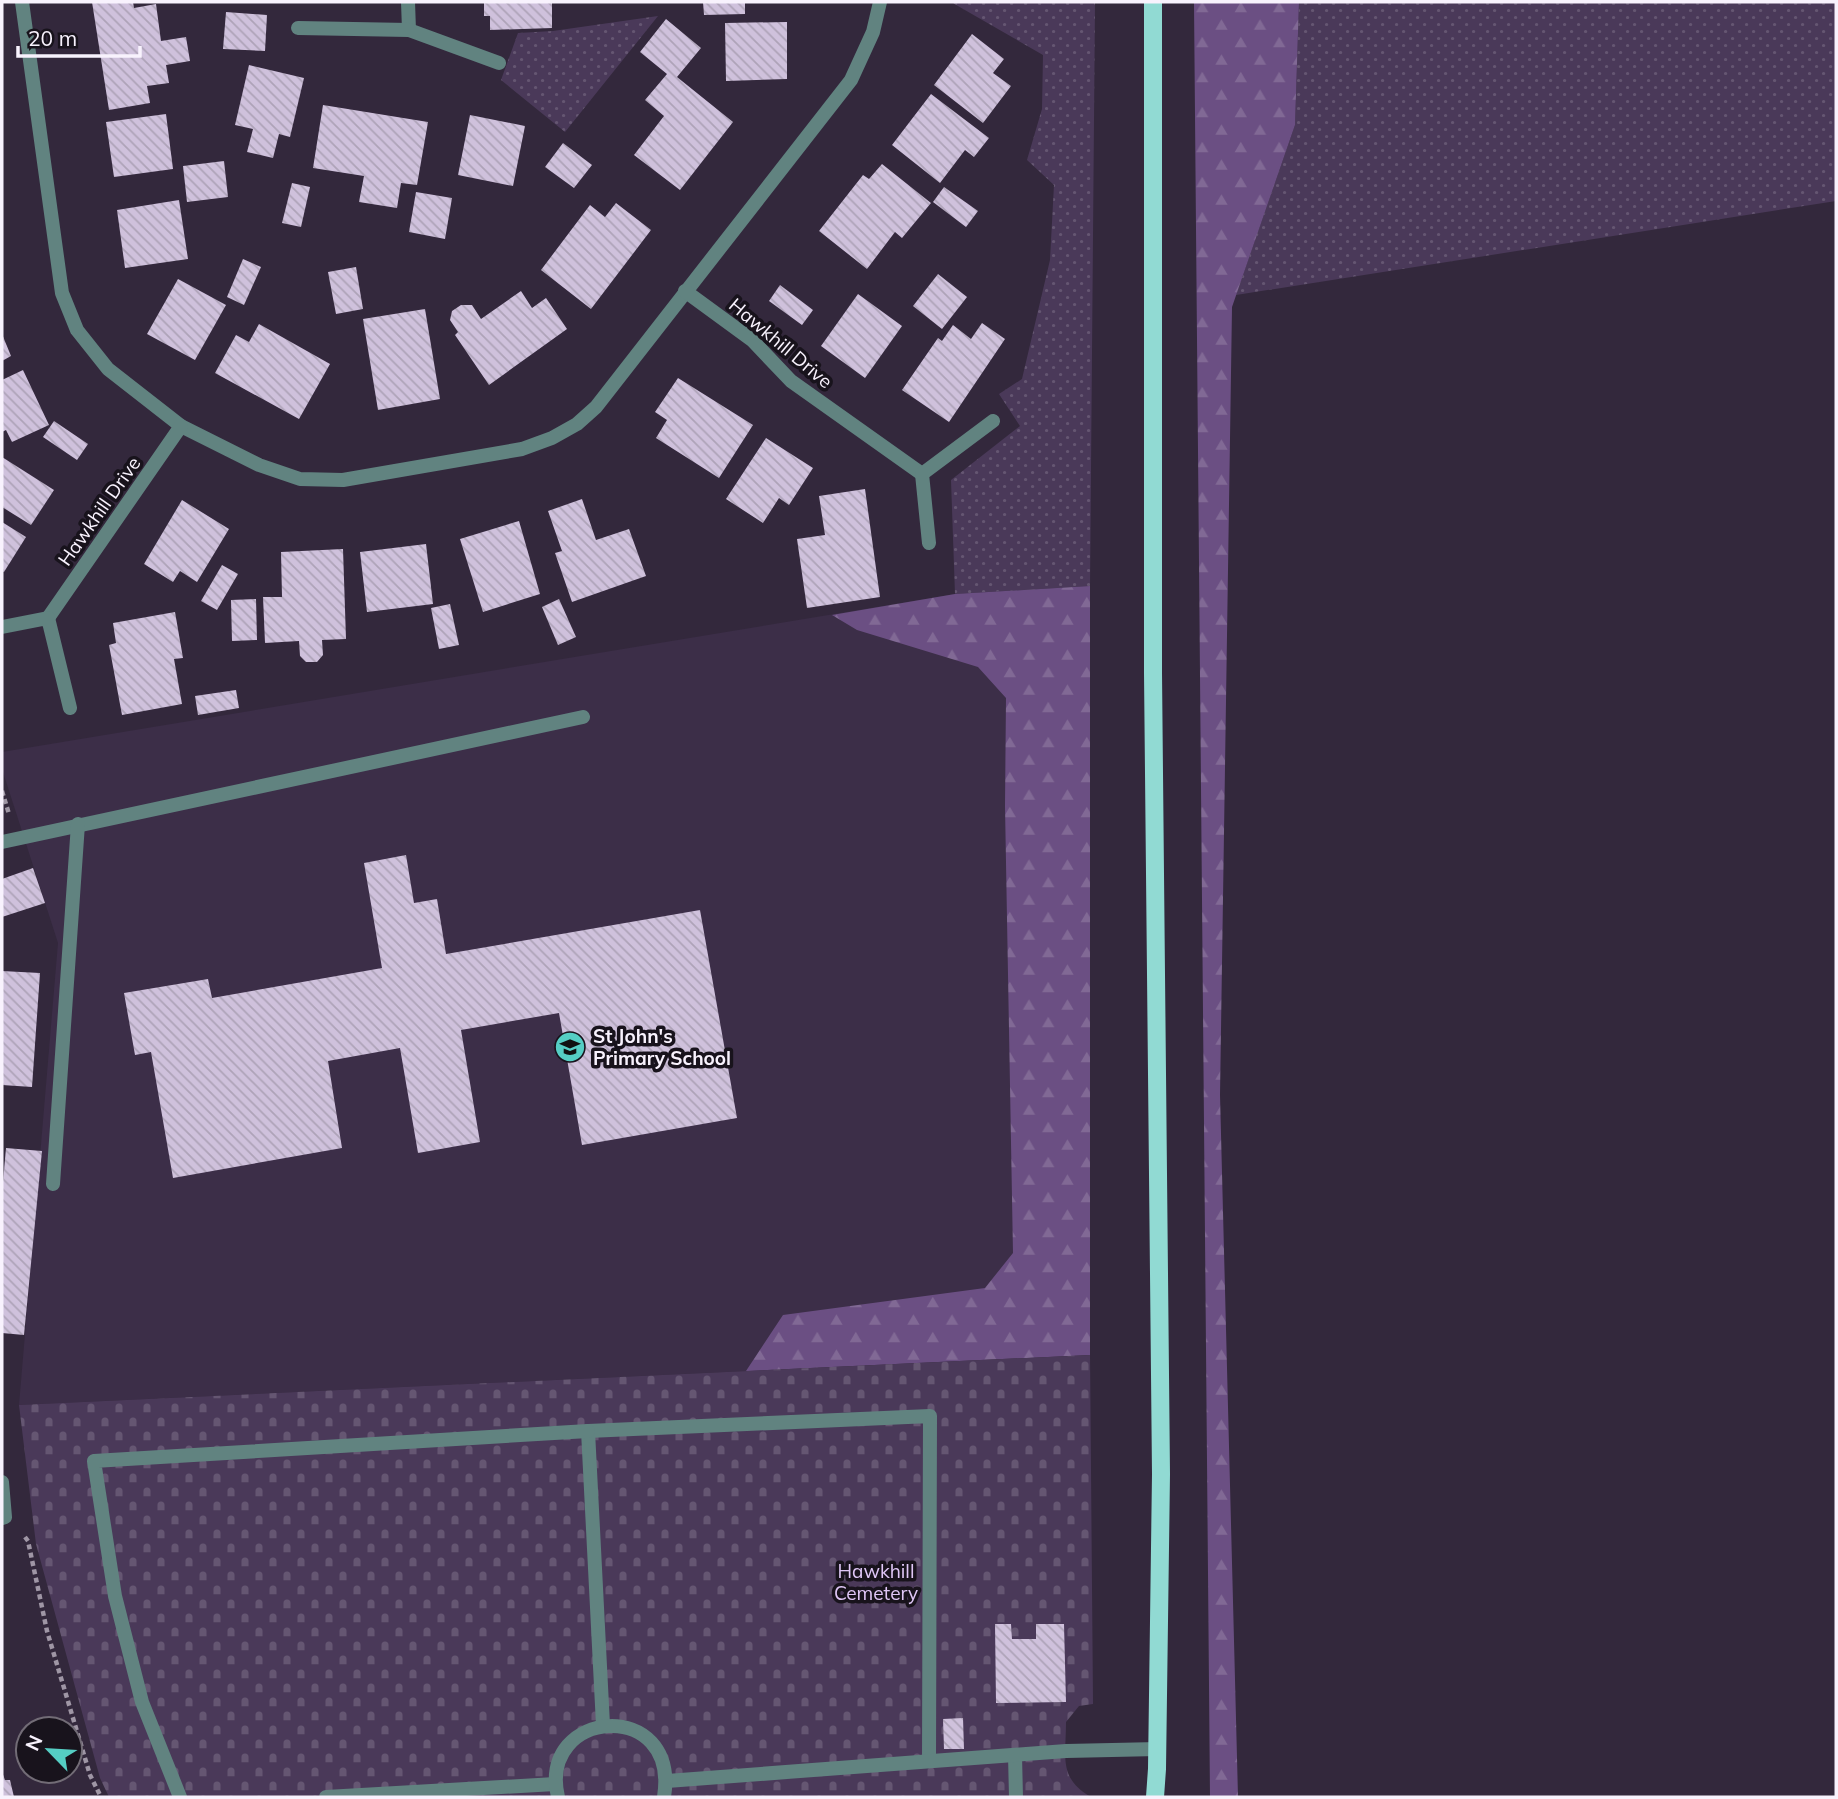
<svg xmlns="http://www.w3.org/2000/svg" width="1838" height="1799" font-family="Mulish,sans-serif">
<defs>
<pattern id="grass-dots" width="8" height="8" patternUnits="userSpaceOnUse" patternTransform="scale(1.75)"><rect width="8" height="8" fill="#4a3959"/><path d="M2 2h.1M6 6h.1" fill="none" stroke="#655672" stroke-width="1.8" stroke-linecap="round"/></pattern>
<pattern id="forest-firs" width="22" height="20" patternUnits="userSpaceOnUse" patternTransform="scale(1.75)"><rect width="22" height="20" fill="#6b4f83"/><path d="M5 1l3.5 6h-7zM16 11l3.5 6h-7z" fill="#816995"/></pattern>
<pattern id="cemetery-stones" width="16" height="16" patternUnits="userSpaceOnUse" patternTransform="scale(1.75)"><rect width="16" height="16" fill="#4a3959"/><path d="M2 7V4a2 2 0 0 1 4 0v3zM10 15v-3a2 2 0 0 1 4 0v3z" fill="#655672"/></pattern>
<pattern id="building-back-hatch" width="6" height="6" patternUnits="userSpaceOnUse" patternTransform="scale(1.75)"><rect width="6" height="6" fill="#cfc1dc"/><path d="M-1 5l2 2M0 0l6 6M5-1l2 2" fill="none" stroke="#aea3b8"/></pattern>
</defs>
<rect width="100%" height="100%" fill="#33283c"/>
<polygon fill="#3c2e48" points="1090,586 1090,1355 19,1405 58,943 2,769 2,752 955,594"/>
<g fill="url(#grass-dots)">
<polygon points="951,2 1095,2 1090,586 955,594 951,480 1020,426 999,394 1022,379 1050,260 1054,185 1027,160 1042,109 1043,55"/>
<polygon points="1299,2 1836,2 1836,201 1236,295 1295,125"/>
<polygon points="658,16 565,132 501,80 518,33 553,31"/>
</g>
<g fill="url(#forest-firs)">
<polygon points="1194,2 1299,2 1295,125 1232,307 1220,1095 1238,1797 1210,1797"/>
<polygon points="1090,586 1090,1355 746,1371 783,1315 985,1288 1013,1253 1005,806 1006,698 978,667 857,630 832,615 955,594"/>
</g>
<path fill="url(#cemetery-stones)" d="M1090,1355l3,349 -14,2 -13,16c0,35 -8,56 25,75h-982l-9,-19 -64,-234 -17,-139z"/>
<g fill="url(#building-back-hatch)">
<polygon points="92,2 133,2 134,8 156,4 161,41 186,37 190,61 166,65 169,83 147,86 150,103 109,110"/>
<polygon points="484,2 552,2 552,28 490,30 490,16 484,16"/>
<polygon points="703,2 745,2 745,14 704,15"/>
<polygon points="226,12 267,15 265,51 223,49"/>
<polygon points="666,19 701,48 677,77 733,122 680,190 634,155 664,116 645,100 667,74 640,52"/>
<polygon points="787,22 787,79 726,81 725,23"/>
<polygon points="972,34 1004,59 993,73 1011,86 983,123 934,85"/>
<polygon points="249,65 304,78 290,137 279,134 273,158 247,152 253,129 235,125"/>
<polygon points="931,94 989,138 974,157 965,150 940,183 892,145"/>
<polygon points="323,105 428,122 417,185 401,183 397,208 359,202 364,176 313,168"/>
<polygon points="166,114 173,169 114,177 106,122"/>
<polygon points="470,115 525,126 513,186 458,175"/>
<polygon points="563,143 592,165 574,188 545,167"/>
<polygon points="224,161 228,197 187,202 183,166"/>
<polygon points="882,164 931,203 902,238 895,232 867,269 819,231 863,175 869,179"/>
<polygon points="292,183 310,187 301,227 282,223"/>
<polygon points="944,187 978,211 966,227 933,202"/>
<polygon points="416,192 452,198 445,239 409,232"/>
<polygon points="179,200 188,259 125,268 117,210"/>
<polygon points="616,203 651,230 591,309 541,270 590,205 605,217"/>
<polygon points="243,259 261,267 244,305 227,297"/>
<polygon points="356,267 363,309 336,314 328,272"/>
<polygon points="938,274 967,297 942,329 913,306"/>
<polygon points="178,279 226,305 195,360 147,334"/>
<polygon points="780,285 813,310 802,325 769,301"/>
<polygon points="521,291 532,308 546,298 567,329 489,385 455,335 458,332 450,320 452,311 461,305 472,305 481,319"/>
<polygon points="858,294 902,326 865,378 821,346"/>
<polygon points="425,309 440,399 378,410 363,319"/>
<polygon points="982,323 1005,339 949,422 902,390 938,338 942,341 953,325 971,339"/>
<polygon points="259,324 330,364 299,419 215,373 236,335 249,342"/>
<polygon points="2,334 11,356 2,361"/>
<polygon points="23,370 49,425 12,442 6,430 2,432 2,380"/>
<polygon points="678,378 753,425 719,478 656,438 667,420 655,412"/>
<polygon points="54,421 88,444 77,460 43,437"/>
<polygon points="766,438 813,468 789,505 779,498 763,523 726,499"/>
<polygon points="2,457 54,490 31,525 2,507"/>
<polygon points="865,489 880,597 807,608 797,539 825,535 819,496"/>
<polygon points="582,499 596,540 629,529 646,576 572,602 555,553 562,551 548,511"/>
<polygon points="182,500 229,529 197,582 180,571 173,582 144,564"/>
<polygon points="519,521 540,594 483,612 460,539"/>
<polygon points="2,522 26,537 4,572 2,571"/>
<polygon points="426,544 433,604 367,612 360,552"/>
<polygon points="343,549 346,639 322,640 323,655 317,662 306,662 300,656 299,641 265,643 263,597 282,597 281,552"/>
<polygon points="222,565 238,574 217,610 201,601"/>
<polygon points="256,599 257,640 232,641 231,600"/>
<polygon points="559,599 576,637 558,645 542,607"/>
<polygon points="450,604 459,645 439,649 431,608"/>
<polygon points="175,612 183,658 174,659 182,704 122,715 109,645 116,643 113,623"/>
<polygon points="236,690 239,708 198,715 195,696"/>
<polygon points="406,855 414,903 437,899 446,954 700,910 737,1118 582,1145 559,1013 461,1030 480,1142 418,1153 400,1048 328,1061 342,1148 173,1178 151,1052 135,1055 124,993 208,979 212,998 382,968 364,863"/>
<polygon points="33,868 45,903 2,917 2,879"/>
<polygon points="2,971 40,973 32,1087 2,1085"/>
<polygon points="6,1148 42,1151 24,1335 2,1333 2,1193"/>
<polygon points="995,1624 1011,1624 1012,1639 1036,1639 1036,1624 1064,1624 1066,1702 996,1703"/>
<polygon points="963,1718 964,1749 944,1749 943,1719"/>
<polygon points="2,1772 5,1780 10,1780 14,1797 2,1797"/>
</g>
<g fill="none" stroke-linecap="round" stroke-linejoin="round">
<g stroke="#9f96a5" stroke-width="4.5" stroke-dasharray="5 3.5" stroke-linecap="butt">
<polyline points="2,791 9,814"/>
<polyline points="25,1537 28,1541 47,1631 90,1775 101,1797"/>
</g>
<g stroke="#618380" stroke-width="14">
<polyline points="2,842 583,717"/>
<polyline points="53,1184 78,824"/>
<polyline points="2,1482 5,1517 2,1518"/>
<polyline points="603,1725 588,1431 930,1416 929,1760"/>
<polyline points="1015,1755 1016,1797"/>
<polyline points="667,1781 1066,1751 1158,1749"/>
<polyline points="180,1797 142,1702 115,1596 94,1461 588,1431"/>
<polyline points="326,1797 555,1784"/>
<path d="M558,1797c-21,-89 122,-100 106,0"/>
</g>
<g stroke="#618380" stroke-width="14">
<polyline points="22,2 62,293 77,330 108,369 181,426 259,465 300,479 343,480 522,449 552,438 577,424 596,407 851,80 873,32 880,2"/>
<polyline points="408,2 409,30"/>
<polyline points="298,28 409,30 499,63"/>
<polyline points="685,291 752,340 791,381 922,474"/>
<polyline points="929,543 922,474 993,421"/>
<polyline points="48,618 181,426"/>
<polyline points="2,627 48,618 70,708"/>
</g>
<polyline stroke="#91dad3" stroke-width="18" points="1153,2 1153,673 1161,1474 1157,1769 1155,1797"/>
</g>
<defs>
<g id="school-disc" transform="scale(1.575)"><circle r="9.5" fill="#55cec4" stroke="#18131c"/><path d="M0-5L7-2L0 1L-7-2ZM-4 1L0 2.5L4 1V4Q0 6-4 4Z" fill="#111"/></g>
</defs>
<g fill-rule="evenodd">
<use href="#school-disc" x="570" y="1047"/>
</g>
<g text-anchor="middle" stroke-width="7" stroke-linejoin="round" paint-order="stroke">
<g font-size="19" fill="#f8f2fd" stroke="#18131c">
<text transform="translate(781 343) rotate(40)" y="7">Hawkhill Drive</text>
<text transform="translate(99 511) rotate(-55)" y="7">Hawkhill Drive</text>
</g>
<g font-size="19" font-weight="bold" fill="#f8f2fd" stroke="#18131c" text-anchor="start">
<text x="593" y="1043">St John's<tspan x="593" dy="22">Primary School</tspan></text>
</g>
<g font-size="19" fill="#e0c7f7" stroke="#18131c">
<text x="876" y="1578">Hawkhill<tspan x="876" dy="22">Cemetery</tspan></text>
</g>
</g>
<rect width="1838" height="1799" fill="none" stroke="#f8f2fd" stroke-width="7"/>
<g transform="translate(49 1750) rotate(295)"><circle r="33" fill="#18131c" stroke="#726c76" stroke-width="2"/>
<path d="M0-5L12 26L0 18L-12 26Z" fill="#55cec4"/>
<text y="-10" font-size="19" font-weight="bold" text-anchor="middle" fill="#f8f2fd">N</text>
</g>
<path d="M18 46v10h122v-10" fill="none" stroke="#f8f2fd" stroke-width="3.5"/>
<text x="28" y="46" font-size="21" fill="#f8f2fd" stroke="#18131c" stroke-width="5" paint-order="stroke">20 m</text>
</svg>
